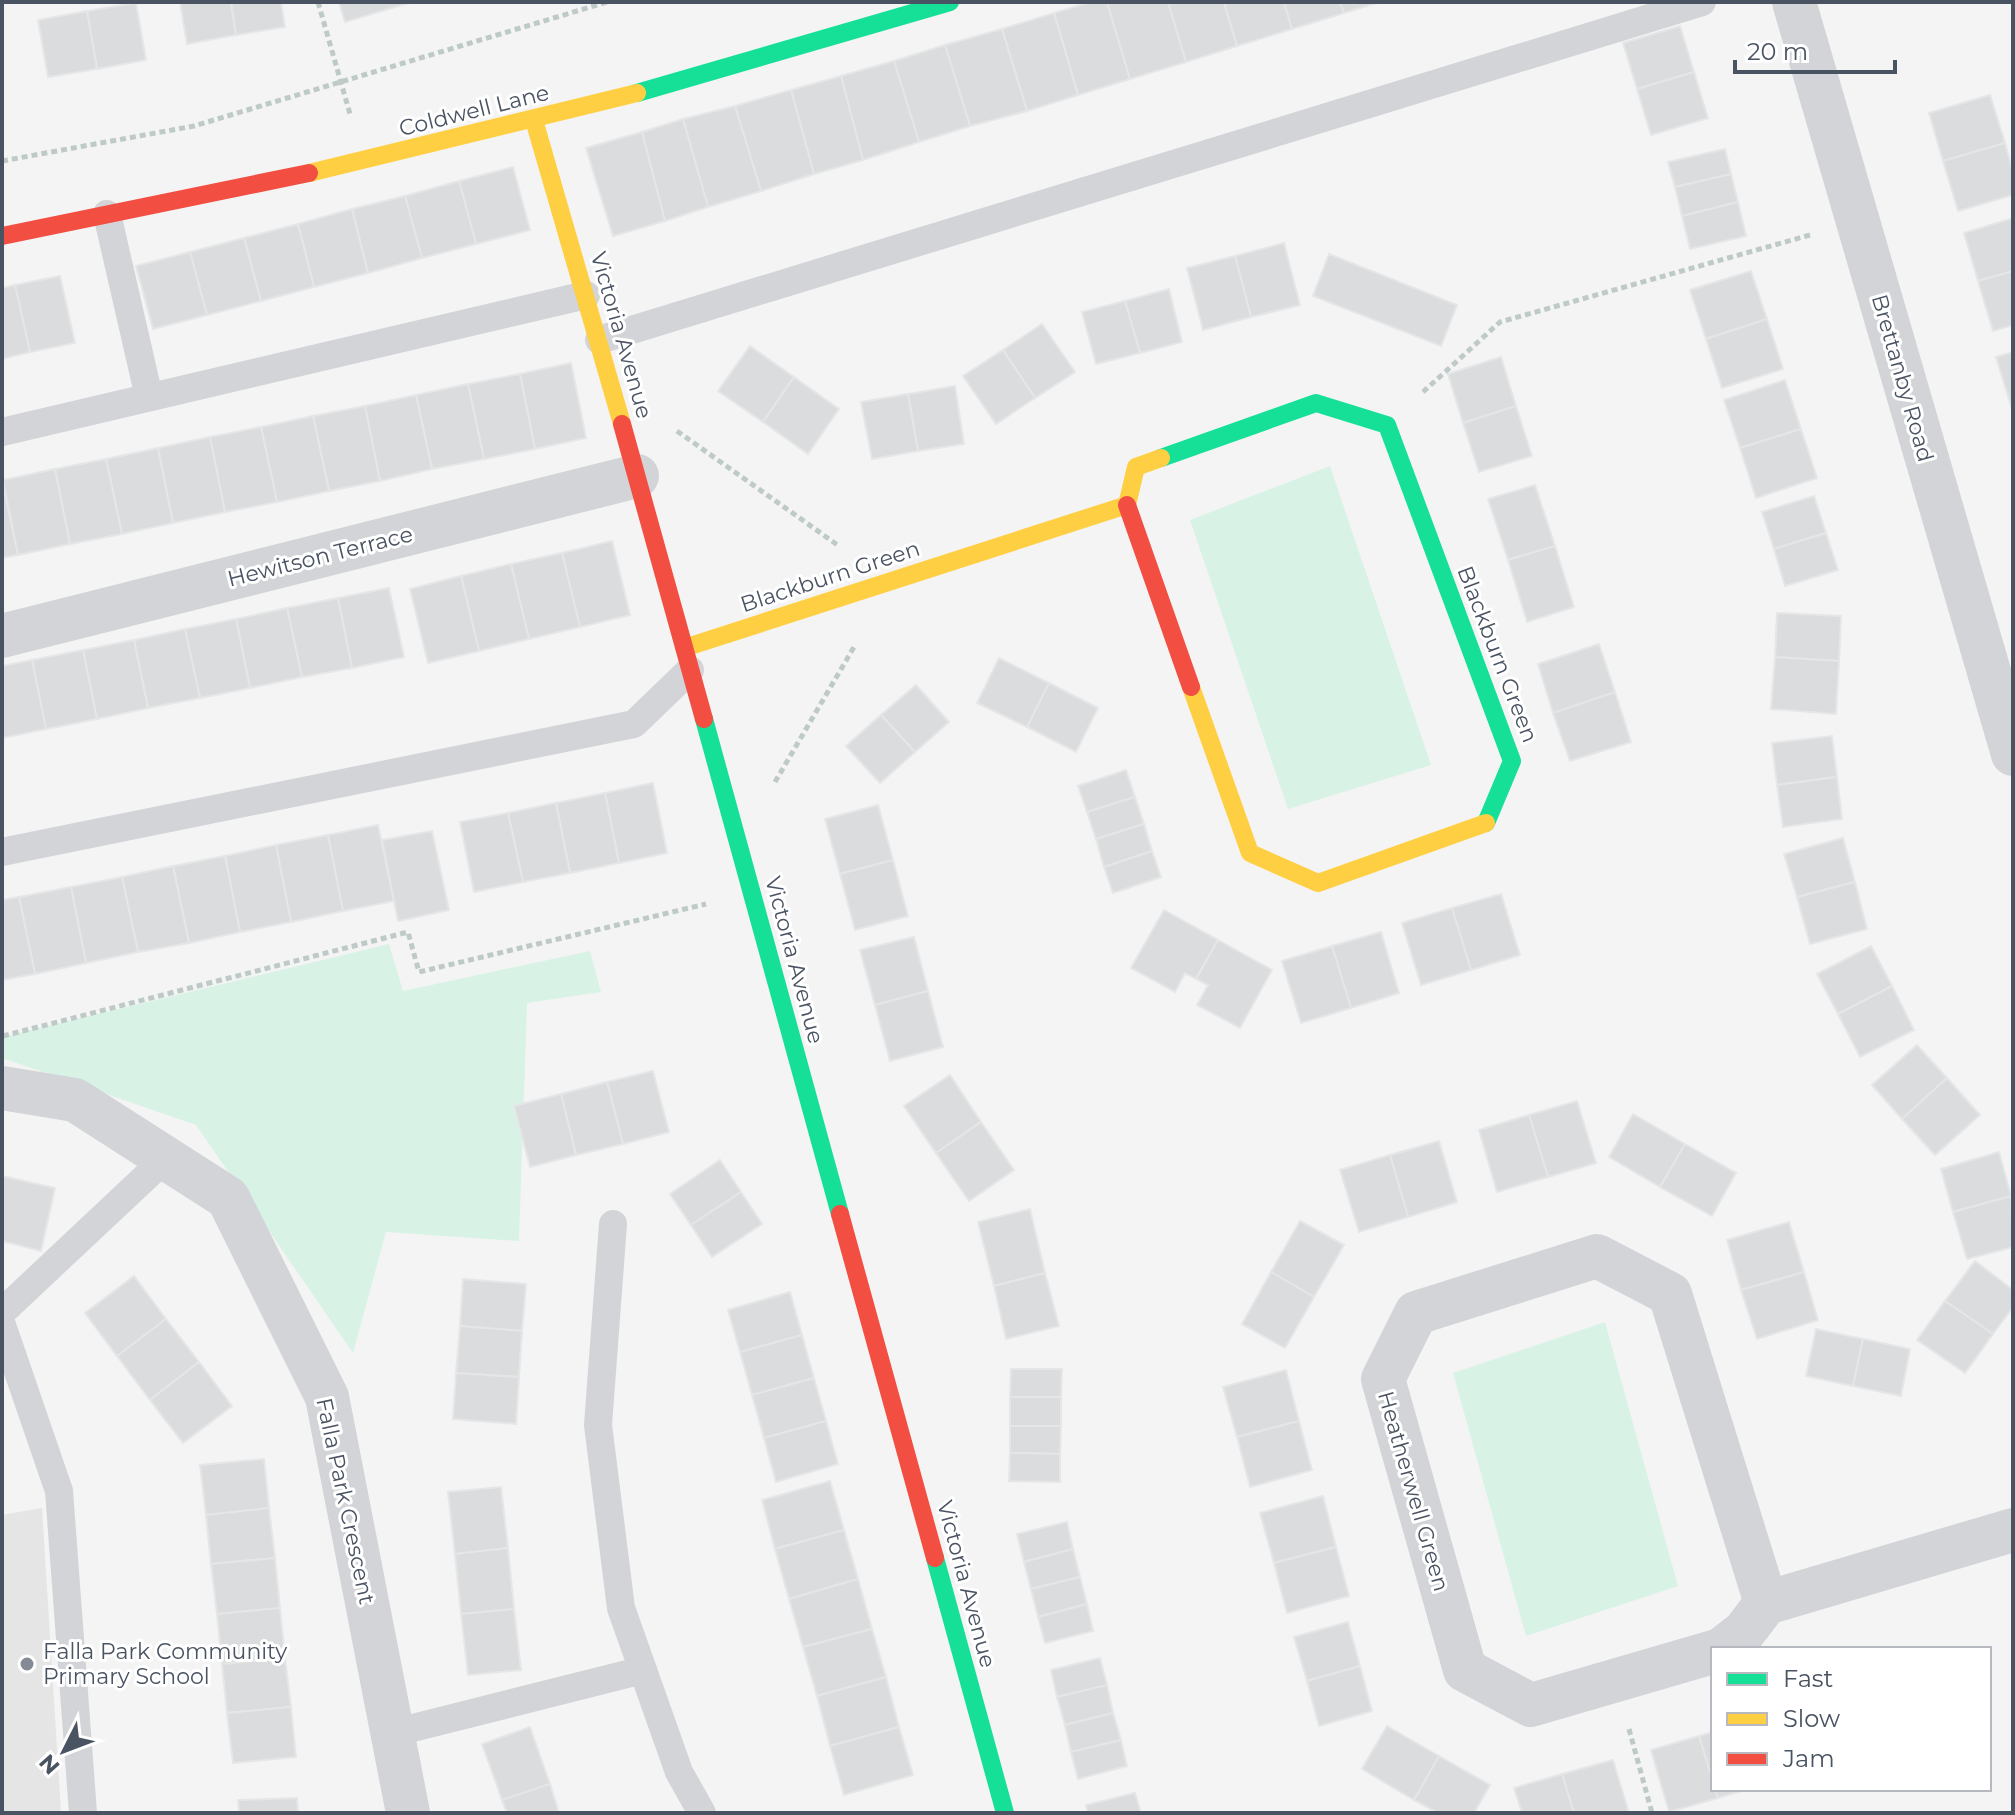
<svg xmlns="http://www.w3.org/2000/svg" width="2015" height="1815" font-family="Montserrat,sans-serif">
<rect width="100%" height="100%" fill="#f4f4f4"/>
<polygon fill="#e5e5e6" points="42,1508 61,1813 2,1813 2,1515"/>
<g fill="#d8f3e6">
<polygon points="1330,466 1431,765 1288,809 1190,520"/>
<polygon points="389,944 403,991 590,951 601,992 527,1003 519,1241 386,1232 353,1353 196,1125 2,1058 2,1037"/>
<polygon points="1605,1322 1678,1586 1526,1636 1453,1373"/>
</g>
<g fill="#dbdcde" stroke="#e5e6e7" stroke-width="2">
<polygon points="180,2 231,2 236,35 187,44"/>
<polygon points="231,2 281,2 285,27 236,35"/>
<polygon points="339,2 412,2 345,22"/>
<polygon points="1091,2 1107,2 1130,79 1078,95 1054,13"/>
<polygon points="1107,2 1168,2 1186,62 1130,79"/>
<polygon points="1168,2 1224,2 1237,46 1186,62"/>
<polygon points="1224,2 1284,2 1292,29 1237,46"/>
<polygon points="1284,2 1340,2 1344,13 1292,29"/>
<polygon points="1340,2 1380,2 1344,13"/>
<polygon points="136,3 146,60 97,69 87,11"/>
<polygon points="87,11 97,69 48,77 38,20"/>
<polygon points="1054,13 1078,95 1027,111 1002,29"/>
<polygon points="1680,26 1694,72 1637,89 1623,43"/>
<polygon points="1002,29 1027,111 970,126 945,45"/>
<polygon points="945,45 970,126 919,142 894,61"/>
<polygon points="894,61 919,142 863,160 841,76"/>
<polygon points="1694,72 1708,118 1651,135 1637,89"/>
<polygon points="841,76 863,160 814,174 791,90"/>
<polygon points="791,90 814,174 761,191 735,106"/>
<polygon points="1990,95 2005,143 1943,161 1929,113"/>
<polygon points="735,106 761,191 708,207 683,119"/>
<polygon points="683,119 708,207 665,221 642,132"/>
<polygon points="642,132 665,221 613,236 586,148"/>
<polygon points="2005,143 2013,172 2013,195 1958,211 1943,161"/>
<polygon points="1725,149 1731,174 1675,187 1668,162"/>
<polygon points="513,167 530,230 476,244 459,181"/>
<polygon points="1731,174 1738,202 1682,216 1675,187"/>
<polygon points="459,181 476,244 422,258 405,196"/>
<polygon points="405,196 422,258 368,273 352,209"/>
<polygon points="1738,202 1746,236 1690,249 1682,216"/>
<polygon points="352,209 368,273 314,287 298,224"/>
<polygon points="2013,218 2013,271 1978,281 1964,233"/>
<polygon points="298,224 314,287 261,301 244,238"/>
<polygon points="244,238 261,301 207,315 190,252"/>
<polygon points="1284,243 1300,305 1251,317 1235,256"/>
<polygon points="190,252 207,315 153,329 136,266"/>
<polygon points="1329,254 1457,305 1441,346 1313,296"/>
<polygon points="1235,256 1251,317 1203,330 1187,268"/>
<polygon points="1751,271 1767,319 1706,339 1690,290"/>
<polygon points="2013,271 2013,325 1993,331 1978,281"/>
<polygon points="60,276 75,343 30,352 15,285"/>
<polygon points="15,285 30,352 2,359 2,288"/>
<polygon points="1169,289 1182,342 1140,353 1125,301"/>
<polygon points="1125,301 1140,353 1096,364 1082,312"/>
<polygon points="1767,319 1783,369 1722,388 1706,339"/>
<polygon points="1042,324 1075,372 1035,398 1003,350"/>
<polygon points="750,346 794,377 763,422 718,391"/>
<polygon points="1003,350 1035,398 996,424 963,376"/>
<polygon points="2013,352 2013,405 2011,406 1996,357"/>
<polygon points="1501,357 1516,406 1463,423 1448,374"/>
<polygon points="571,363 586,438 535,449 520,374"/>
<polygon points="520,374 535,449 484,459 468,384"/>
<polygon points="794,377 839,409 808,454 763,422"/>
<polygon points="1785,380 1801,429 1740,448 1724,400"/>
<polygon points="468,384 484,459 432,469 416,395"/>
<polygon points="955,386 964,444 918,451 908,394"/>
<polygon points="908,394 918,451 872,459 861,402"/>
<polygon points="416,395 432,469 380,481 365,406"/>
<polygon points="365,406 380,481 329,491 313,416"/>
<polygon points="1516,406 1532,456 1479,472 1463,423"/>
<polygon points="313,416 329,491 277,502 261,427"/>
<polygon points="261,427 277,502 225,512 210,437"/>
<polygon points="1801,429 1817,478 1756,498 1740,448"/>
<polygon points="210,437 225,512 173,523 158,448"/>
<polygon points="158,448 173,523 122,534 106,459"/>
<polygon points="106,459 122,534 70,544 55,469"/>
<polygon points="55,469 70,544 18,555 3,480"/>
<polygon points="2,480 18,555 2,558"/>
<polygon points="1535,485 1555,546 1508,560 1488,499"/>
<polygon points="1814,496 1826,533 1774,549 1762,512"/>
<polygon points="1826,533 1838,570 1785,586 1774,549"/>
<polygon points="612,541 630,615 580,627 562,553"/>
<polygon points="1555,546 1574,607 1527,622 1508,560"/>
<polygon points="562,553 580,627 529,639 511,564"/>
<polygon points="511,564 529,639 479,651 461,576"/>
<polygon points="461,576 479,651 428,663 410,589"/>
<polygon points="389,588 404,657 352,668 338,598"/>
<polygon points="338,598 352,668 302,677 287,608"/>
<polygon points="287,608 302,677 250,688 236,619"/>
<polygon points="1777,613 1841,616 1839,661 1775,657"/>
<polygon points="236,619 250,688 200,698 185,629"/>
<polygon points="185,629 200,698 148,708 134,640"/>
<polygon points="134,640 148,708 97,719 83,650"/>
<polygon points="1599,644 1615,692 1553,713 1538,664"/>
<polygon points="83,650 97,719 46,729 32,660"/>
<polygon points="1775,657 1839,661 1836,714 1771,709"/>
<polygon points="999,658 1049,683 1027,727 977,703"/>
<polygon points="32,660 46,729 2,738 2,666"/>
<polygon points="1049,683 1098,708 1076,752 1027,727"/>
<polygon points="916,685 949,722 915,752 881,715"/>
<polygon points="1615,692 1631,742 1570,761 1553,713"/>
<polygon points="881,715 915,752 880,783 846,746"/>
<polygon points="1832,736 1837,777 1777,785 1772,743"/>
<polygon points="1126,770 1135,797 1087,812 1078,786"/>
<polygon points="1837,777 1842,819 1783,827 1777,785"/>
<polygon points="653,783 667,853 619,863 605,793"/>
<polygon points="605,793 619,863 570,873 556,803"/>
<polygon points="1135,797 1144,824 1096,839 1087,812"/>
<polygon points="556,803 570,873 523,882 508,813"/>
<polygon points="878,805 893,860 840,874 825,819"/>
<polygon points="508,813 523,882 474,892 460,822"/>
<polygon points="1144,824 1152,851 1104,867 1096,839"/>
<polygon points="378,825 394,901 343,911 328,835"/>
<polygon points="432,831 449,910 398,921 382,840"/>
<polygon points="328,835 343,911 291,922 276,845"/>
<polygon points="1843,838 1855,882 1797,897 1784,854"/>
<polygon points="276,845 291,922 240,932 225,856"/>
<polygon points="1152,851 1161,877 1113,893 1104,867"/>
<polygon points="225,856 240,932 189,943 173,866"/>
<polygon points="893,860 908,916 855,930 840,874"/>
<polygon points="173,866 189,943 138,952 122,877"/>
<polygon points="122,877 138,952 86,963 71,887"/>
<polygon points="1855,882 1867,929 1810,944 1797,897"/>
<polygon points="71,887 86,963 35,974 19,897"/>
<polygon points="1501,894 1520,955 1471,970 1452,908"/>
<polygon points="19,897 35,974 2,980 2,900"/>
<polygon points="1452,908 1471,970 1421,985 1402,923"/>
<polygon points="1164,910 1218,940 1196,979 1185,973 1175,992 1131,968"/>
<polygon points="1381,932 1399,993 1351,1008 1332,946"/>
<polygon points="914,937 928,991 875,1005 860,950"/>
<polygon points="1218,940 1272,970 1240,1028 1197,1005 1208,985 1196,979"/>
<polygon points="1332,946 1351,1008 1301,1023 1282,961"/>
<polygon points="1871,946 1892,986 1838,1014 1817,974"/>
<polygon points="1892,986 1914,1030 1860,1057 1838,1014"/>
<polygon points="928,991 943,1047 890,1061 875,1005"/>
<polygon points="1917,1045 1947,1078 1902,1119 1872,1085"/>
<polygon points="653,1071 669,1132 623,1144 607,1082"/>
<polygon points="950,1075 981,1122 936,1153 904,1106"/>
<polygon points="1947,1078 1980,1115 1935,1155 1902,1119"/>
<polygon points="607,1082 623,1144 576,1155 561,1094"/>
<polygon points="561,1094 576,1155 530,1167 514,1106"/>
<polygon points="1577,1101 1596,1163 1548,1177 1529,1115"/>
<polygon points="1633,1114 1685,1144 1660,1187 1609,1157"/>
<polygon points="1529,1115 1548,1177 1497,1192 1479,1130"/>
<polygon points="981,1122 1014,1170 969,1201 936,1153"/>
<polygon points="1439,1141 1457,1202 1408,1217 1390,1155"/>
<polygon points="1685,1144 1736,1173 1712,1216 1660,1187"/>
<polygon points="1999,1152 2011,1196 1953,1212 1941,1169"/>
<polygon points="1390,1155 1408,1217 1359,1232 1340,1170"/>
<polygon points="720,1160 741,1192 691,1225 670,1194"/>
<polygon points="2,1176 55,1188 41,1251 2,1241"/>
<polygon points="741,1192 762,1224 712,1257 691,1225"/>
<polygon points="2011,1196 2013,1247 1967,1259 1953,1212"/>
<polygon points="1030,1209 1045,1273 994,1286 978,1222"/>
<polygon points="1300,1221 1344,1245 1314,1297 1271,1272"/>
<polygon points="1789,1222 1804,1272 1741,1290 1727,1240"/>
<polygon points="1975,1261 2013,1290 2013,1307 1993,1334 1945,1301"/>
<polygon points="1271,1272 1314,1297 1285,1348 1242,1324"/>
<polygon points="1804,1272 1818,1320 1757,1339 1741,1290"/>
<polygon points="1045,1273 1059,1326 1006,1339 994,1286"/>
<polygon points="134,1276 166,1319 117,1356 85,1313"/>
<polygon points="463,1279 526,1284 522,1331 460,1326"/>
<polygon points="790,1292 802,1335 740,1352 728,1310"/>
<polygon points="1945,1301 1993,1334 1965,1373 1917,1340"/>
<polygon points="166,1319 199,1362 150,1400 117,1356"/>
<polygon points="460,1326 522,1331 519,1377 456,1373"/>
<polygon points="1816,1329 1863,1339 1853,1386 1806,1376"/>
<polygon points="802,1335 814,1378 752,1395 740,1352"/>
<polygon points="1863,1339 1910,1349 1901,1396 1853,1386"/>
<polygon points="199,1362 232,1406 183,1443 150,1400"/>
<polygon points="1011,1369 1062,1369 1061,1397 1010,1397"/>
<polygon points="1286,1370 1299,1421 1237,1437 1223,1387"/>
<polygon points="456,1373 519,1377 516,1424 453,1419"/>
<polygon points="814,1378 826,1421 764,1438 752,1395"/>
<rect x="1010" y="1397" width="51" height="29"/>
<polygon points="826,1421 838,1464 776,1482 764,1438"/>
<polygon points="1299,1421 1312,1470 1250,1487 1237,1437"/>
<polygon points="1010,1426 1061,1426 1060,1454 1010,1453"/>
<polygon points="1010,1453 1060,1454 1060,1482 1009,1481"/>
<polygon points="264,1459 269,1508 206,1515 200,1465"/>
<polygon points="830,1481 844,1530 775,1549 762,1500"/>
<polygon points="501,1487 508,1548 455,1554 448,1492"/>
<polygon points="1323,1496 1336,1547 1274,1563 1260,1513"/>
<polygon points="269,1508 275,1558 211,1564 206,1515"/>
<polygon points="1067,1522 1073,1549 1024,1562 1017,1534"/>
<polygon points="844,1530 858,1579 789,1599 775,1549"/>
<polygon points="1336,1547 1349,1596 1287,1613 1274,1563"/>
<polygon points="508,1548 514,1609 461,1614 455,1554"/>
<polygon points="1073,1549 1080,1577 1031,1589 1024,1562"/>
<polygon points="275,1558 280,1608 217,1614 211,1564"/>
<polygon points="1080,1577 1087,1604 1038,1617 1031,1589"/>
<polygon points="858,1579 872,1629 803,1647 789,1599"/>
<polygon points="1087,1604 1093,1631 1045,1643 1038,1617"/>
<polygon points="280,1608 285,1658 222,1664 217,1614"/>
<polygon points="514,1609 521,1670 468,1675 461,1614"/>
<polygon points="1348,1622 1360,1666 1307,1681 1294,1637"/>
<polygon points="872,1629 886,1677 817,1696 803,1647"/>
<polygon points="285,1658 291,1707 227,1713 222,1664"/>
<polygon points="1100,1658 1107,1685 1057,1697 1051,1670"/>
<polygon points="1360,1666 1372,1711 1319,1726 1307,1681"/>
<polygon points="886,1677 899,1727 830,1746 817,1696"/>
<polygon points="1107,1685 1113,1713 1065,1725 1057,1697"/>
<polygon points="291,1707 296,1757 233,1763 227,1713"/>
<polygon points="1113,1713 1121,1740 1071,1752 1065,1725"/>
<polygon points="1387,1726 1439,1756 1414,1800 1362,1769"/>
<polygon points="530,1727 550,1784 502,1800 482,1744"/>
<polygon points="899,1727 913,1775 844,1795 830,1746"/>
<polygon points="1713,1732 1713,1783 1699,1736"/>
<polygon points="1699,1736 1718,1798 1669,1812 1651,1750"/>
<polygon points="1121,1740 1127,1766 1078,1779 1071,1752"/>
<polygon points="1439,1756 1490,1785 1474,1813 1438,1813 1414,1800"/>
<polygon points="1613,1760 1629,1813 1574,1813 1562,1774"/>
<polygon points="1562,1774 1574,1813 1522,1813 1514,1788"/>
<polygon points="550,1784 559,1813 507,1813 502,1800"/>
<polygon points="1715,1789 1748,1789 1718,1798"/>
<polygon points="1135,1793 1141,1813 1088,1813 1086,1805"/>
<polygon points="297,1798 298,1813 239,1813 238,1800"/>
</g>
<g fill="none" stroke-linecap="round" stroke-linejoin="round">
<g stroke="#becac8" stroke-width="5" stroke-dasharray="6 4" stroke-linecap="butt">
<polyline points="318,2 350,114"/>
<polyline points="2,161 194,126 607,2"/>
<polyline points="1423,392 1500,322 1810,235"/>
<polyline points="677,431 839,546"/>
<polyline points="775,782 854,647"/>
<polyline points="3,1036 408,932 419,972 706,904"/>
<polyline points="1629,1729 1652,1813"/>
</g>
<g stroke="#d2d4d7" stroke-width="28">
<polyline points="107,214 149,397"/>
<polyline points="599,340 1702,2"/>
<polyline points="2,432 586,295"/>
<polyline points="2,852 634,724 690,670"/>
<polyline points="613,1224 598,1425 621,1608 679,1772 702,1813"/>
<polyline points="2,1312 166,1158"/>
<polyline points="2,1325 59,1491 83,1813"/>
<polyline points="393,1733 643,1670"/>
</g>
<g stroke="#d2d4d7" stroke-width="44">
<polyline points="1794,2 2013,754"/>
<polyline points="2,636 637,476"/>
<polyline points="2,1088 75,1100 228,1198 327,1397 408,1813"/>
<polyline points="1722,1649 1744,1632 1766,1603 2013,1530"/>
<polyline points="1713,1652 1531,1705 1465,1670 1383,1379 1416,1313 1597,1256 1670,1294 1766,1603"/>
</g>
<g stroke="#16e098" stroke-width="18">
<polyline points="637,93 950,2"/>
<polyline points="1161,458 1316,403 1387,425 1512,761 1486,823"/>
<polyline points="704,719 840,1214"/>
<polyline points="935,1558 1005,1813"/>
</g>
<g stroke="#ffcf43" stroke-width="18">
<polyline points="534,120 622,424"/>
<polyline points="309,173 637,93"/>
<polyline points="684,648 1127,505 1136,467 1161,458"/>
<polyline points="1191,687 1250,853 1318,883 1486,823"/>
</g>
<g stroke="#f24e42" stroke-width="18">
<polyline points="2,236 309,173"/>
<polyline points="622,424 704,719"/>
<polyline points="1127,505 1191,687"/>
<polyline points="840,1214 935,1558"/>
</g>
</g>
<circle fill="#858b95" stroke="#fff" stroke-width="3" cx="27" cy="1664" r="8"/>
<g text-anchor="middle" stroke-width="6" stroke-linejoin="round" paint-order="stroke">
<g font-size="22" fill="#495362" stroke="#fff">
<text transform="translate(474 110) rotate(-14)" y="8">Coldwell Lane</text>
<text transform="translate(622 335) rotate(74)" y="8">Victoria Avenue</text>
<text transform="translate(1903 378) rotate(74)" y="8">Brettanby Road</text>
<text transform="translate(320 556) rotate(-14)" y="8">Hewitson Terrace</text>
<text transform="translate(830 576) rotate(-18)" y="8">Blackburn Green</text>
<text transform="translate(1498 654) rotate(69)" y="8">Blackburn Green</text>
<text transform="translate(795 960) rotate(75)" y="8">Victoria Avenue</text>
<text transform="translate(1414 1491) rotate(74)" y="8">Heatherwell Green</text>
<text transform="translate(346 1501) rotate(78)" y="8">Falla Park Crescent</text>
<text transform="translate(967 1584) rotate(75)" y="8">Victoria Avenue</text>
</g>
<g font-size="22" fill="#495362" stroke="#fff" text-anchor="start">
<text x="43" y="1659">Falla Park Community<tspan x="43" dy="25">Primary School</tspan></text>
</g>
</g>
<rect width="2015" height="1815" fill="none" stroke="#495362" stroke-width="8"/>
<rect x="1711" y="1647" width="280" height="144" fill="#ffffff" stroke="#b6bac0" stroke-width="2"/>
<rect x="1727" y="1673" width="40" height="12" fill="#16e098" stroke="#b6bac0" stroke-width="2"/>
<text x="1783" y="1687" font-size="24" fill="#495362">Fast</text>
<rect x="1727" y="1713" width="40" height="12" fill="#ffcf43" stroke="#b6bac0" stroke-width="2"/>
<text x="1783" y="1727" font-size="24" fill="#495362">Slow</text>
<rect x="1727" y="1753" width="40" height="12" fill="#f24e42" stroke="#b6bac0" stroke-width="2"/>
<text x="1783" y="1767" font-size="24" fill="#495362">Jam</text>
<g transform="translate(64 1751) rotate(228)" stroke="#ffffff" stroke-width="6" paint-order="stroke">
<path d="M0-6L14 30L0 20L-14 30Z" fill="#495362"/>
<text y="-12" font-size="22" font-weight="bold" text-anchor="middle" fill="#495362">N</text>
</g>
<path d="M1735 60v12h160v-12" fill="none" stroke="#495362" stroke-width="4"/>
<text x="1747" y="60" font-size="24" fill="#495362" stroke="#ffffff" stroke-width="6" paint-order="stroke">20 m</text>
</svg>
